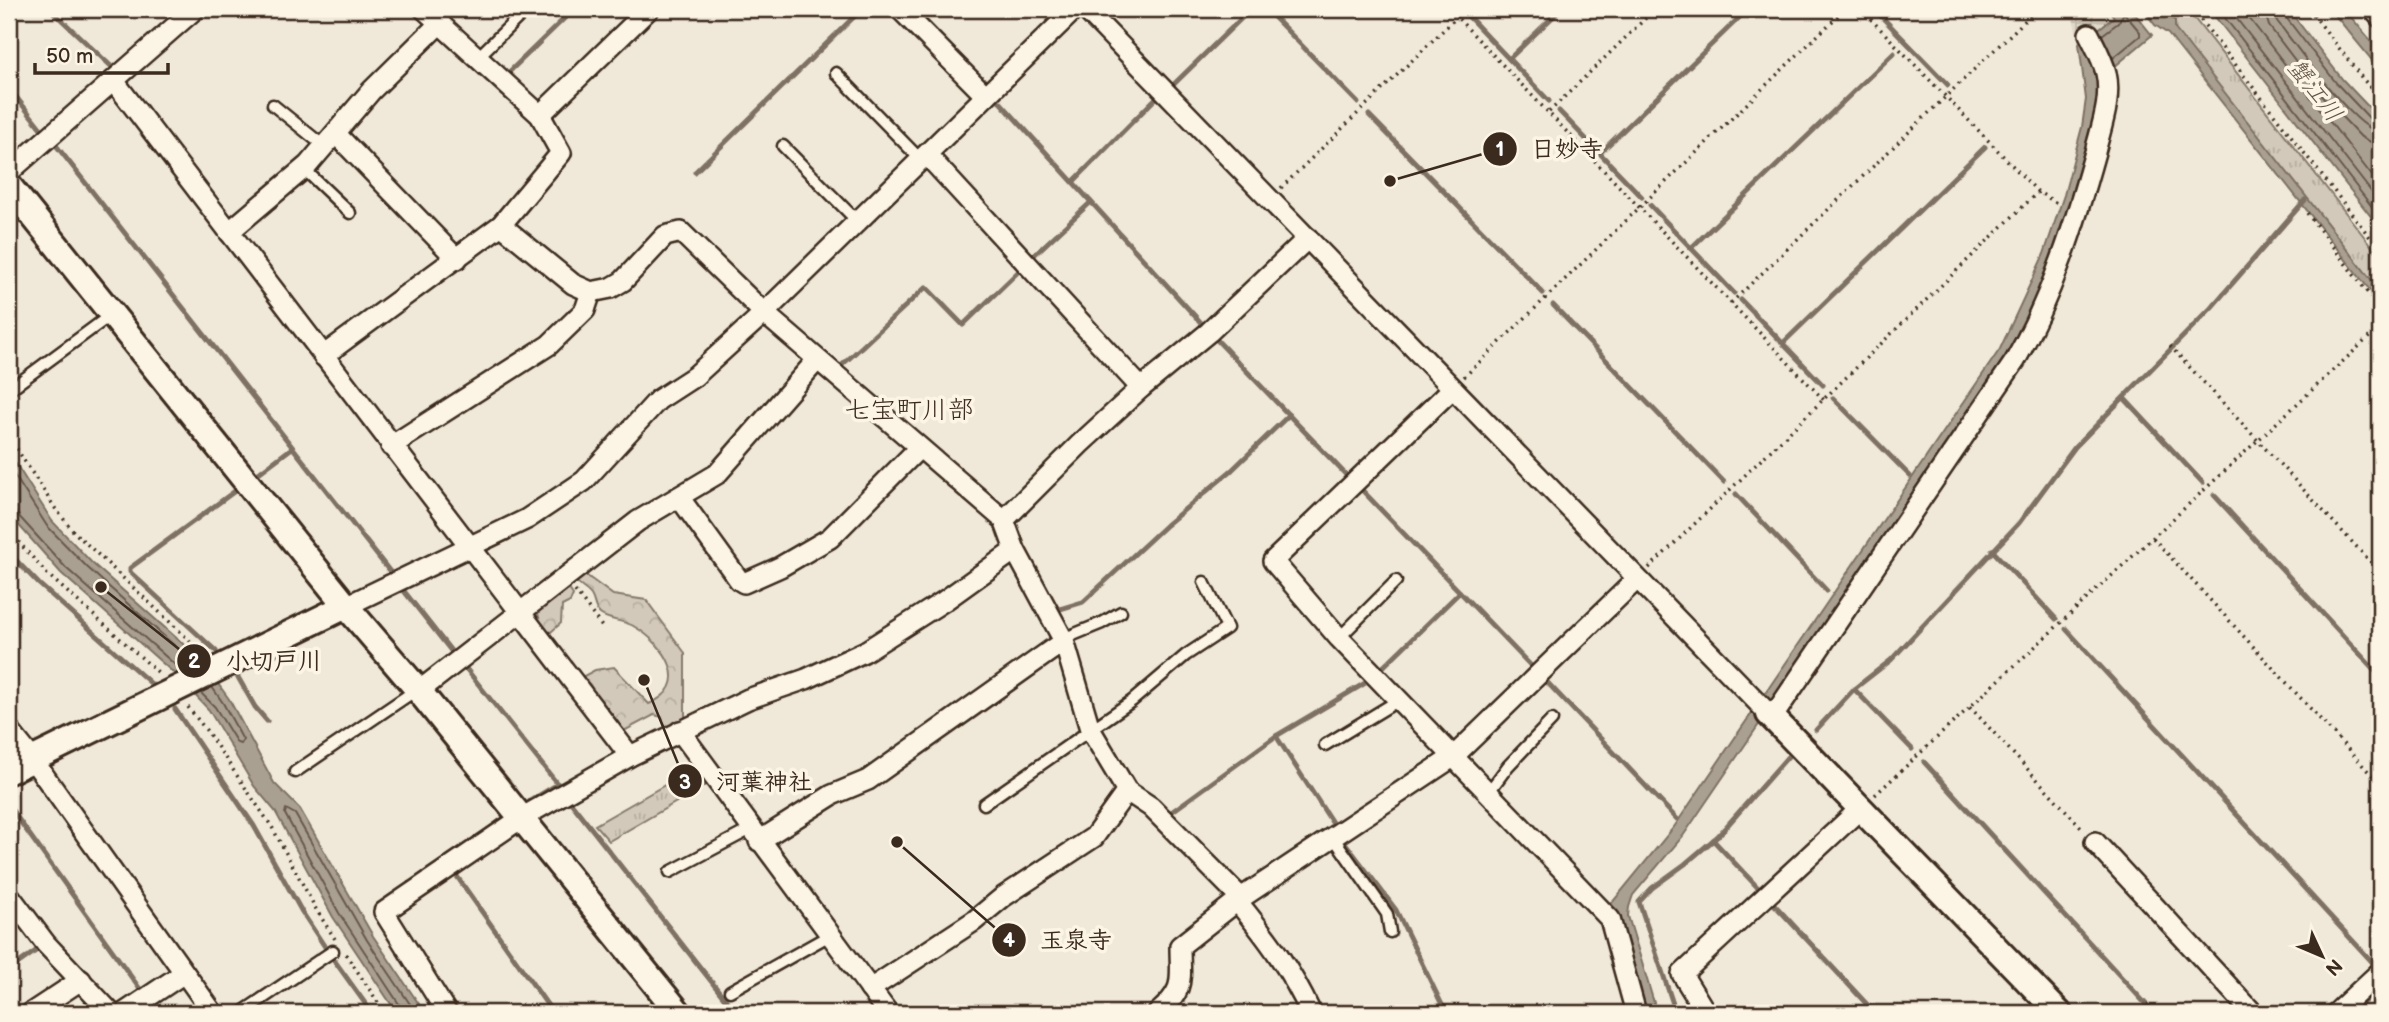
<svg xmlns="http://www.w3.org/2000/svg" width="2389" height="1022" font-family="'Balsamiq Sans','Klee One',sans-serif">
<defs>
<pattern id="industrial-grid" width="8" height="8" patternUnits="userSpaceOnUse" patternTransform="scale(1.75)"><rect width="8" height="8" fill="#e1d9c9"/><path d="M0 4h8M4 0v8" fill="none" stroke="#c2baac"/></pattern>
<pattern id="grass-tufts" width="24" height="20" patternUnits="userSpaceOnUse" patternTransform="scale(1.75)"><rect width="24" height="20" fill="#d2c9ba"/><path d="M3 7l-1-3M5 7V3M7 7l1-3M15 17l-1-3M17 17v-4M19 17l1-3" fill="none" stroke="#b5ad9f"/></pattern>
<pattern id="forest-crowns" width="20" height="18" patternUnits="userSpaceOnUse" patternTransform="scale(1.75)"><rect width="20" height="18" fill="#d2c9ba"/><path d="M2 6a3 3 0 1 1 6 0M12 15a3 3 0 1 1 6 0" fill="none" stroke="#b5ad9f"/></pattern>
</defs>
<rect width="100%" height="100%" fill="#f0e9d9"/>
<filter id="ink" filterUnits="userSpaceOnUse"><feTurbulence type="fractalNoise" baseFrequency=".0143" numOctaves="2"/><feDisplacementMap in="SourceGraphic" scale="14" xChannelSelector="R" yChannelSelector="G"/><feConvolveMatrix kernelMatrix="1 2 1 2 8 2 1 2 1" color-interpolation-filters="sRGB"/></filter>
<g filter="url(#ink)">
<polygon fill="url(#industrial-grid)" points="2071,9 2116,9 2112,13 2114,17 2079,44"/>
<g fill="url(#grass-tufts)" stroke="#867a6c" stroke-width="2">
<polygon points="2178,9 2187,9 2380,257 2380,291 2174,29 2175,21 2170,15"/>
<polygon points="698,766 711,782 609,841 595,825"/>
</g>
<g fill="url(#forest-crowns)" stroke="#867a6c" stroke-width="2">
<path d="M578,576h9l26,19 33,5 39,53v66l-18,11 -5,-13 -8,-2 -32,17 -44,-53 17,-9 19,-3 35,37c45,-19 15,-60 -14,-77 -10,-7 -27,-6 -35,-13 -6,-5 -5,-13 -9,-19 -5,-7 -11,-7 -15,-14z"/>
<polygon points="565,583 573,595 570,602 562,606 561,623 551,632 546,631 540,623 537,608"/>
</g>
<g fill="#aaa091" stroke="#7e7163" stroke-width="2">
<polygon points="2116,9 2131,9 2152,35 2101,78 2098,116 2074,203 2024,335 1683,836 1633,895 1629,907 1628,916 1657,1013 1643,1013 1611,904 1674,827 2000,349 2044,254 2064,195 2082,127 2086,99 2079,44 2114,17 2111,13"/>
<polygon points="2143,9 2165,9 2175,21 2175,29 2380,291 2380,303 2168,34 2155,25 2149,17 2152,15 2150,11 2146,13"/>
<polygon points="2209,9 2288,9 2343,80 2380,119 2380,228"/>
<polygon points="2330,9 2344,9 2380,51 2380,70"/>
<polygon points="9,453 52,521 92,563 200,659 229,699 274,783 300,809 373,936 425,1013 397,1013 333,917 275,811 254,786 209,710 177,676 61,573 9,514"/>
</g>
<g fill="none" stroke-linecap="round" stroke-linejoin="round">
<g stroke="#67594c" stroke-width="2">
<polyline points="2218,9 2380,217"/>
<polyline points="2229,9 2380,203"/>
<polyline points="2242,9 2380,186"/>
<polyline points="2264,9 2269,26 2323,97 2361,137 2371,142 2380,143"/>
<path d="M2274,9l3,12c17,22 79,110 103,111"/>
<polyline points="2283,9 2285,16 2337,84 2372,121 2380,124"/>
<polyline points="2102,35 2118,23 2124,13 2140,32 2140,36 2113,58"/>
<polyline points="9,467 47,526 88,568 195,664"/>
<polyline points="9,511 16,513 66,568 182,671"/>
<polyline points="201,693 215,707 237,743 241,744 243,740 223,703 212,687"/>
<polyline points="402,1013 401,1007 339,913 285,814 286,809 295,814 367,940 416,1013"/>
</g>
<g stroke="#7e7163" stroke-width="5">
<polyline points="50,9 113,68"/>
<polyline points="914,9 944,40"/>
<polyline points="1266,9 1358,103"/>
<polyline points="1874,9 1948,85"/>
<polyline points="1468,16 1549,101"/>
<polyline points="1509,59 1561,9"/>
<polyline points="507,74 574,9"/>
<polyline points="1174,84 1251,9"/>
<polyline points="9,88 43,131"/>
<polyline points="1000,102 1204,326"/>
<polyline points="1559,111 1642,197"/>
<polyline points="1369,115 1543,293"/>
<polyline points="55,144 391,573"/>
<polyline points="1600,153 1748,9"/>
<polyline points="695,172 862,9"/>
<polyline points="1073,182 1156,98"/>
<polyline points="1650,205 1734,293"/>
<polyline points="1691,248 1894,53"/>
<polyline points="1032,257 1091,202"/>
<polyline points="1741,300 1823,385"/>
<polyline points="1553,305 1724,482"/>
<polyline points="1215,338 1349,478"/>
<polyline points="1783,343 1985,147"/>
<polyline points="840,367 926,287 963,325 1021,269"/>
<polyline points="1833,398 1910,476"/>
<polyline points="2124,398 2203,483"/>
<polyline points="256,475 292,448"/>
<polyline points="1360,488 1534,669"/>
<polyline points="1736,494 1827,591"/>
<polyline points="2214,495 2380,676"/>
<polyline points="1992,550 2056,619"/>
<polyline points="9,553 39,584 156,688"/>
<polyline points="404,591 455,656"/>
<polyline points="1060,609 1083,602 1166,525 1232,470 1289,415"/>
<polyline points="2066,629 2376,966"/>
<polyline points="216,651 130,572 130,568 239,488"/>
<polyline points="464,666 559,786"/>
<polyline points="1379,671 1460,592"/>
<polyline points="235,672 255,707 267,721"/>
<polyline points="1544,679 1677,819"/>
<polyline points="1854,689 1912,749"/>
<polyline points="175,709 254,826 302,912 325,947"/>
<polyline points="1816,730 1854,689 1891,660 2019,523 2075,447 2211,308 2305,200"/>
<polyline points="1924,762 2154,1013"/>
<polyline points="569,800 736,1013"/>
<polyline points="530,801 558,784"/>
<polyline points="9,806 142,992 146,989"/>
<polyline points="1170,813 1276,736"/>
<polyline points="1335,827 1276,736 1367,682"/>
<polyline points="485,832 501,820"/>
<polyline points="1343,840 1396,910 1446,1013"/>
<polyline points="1713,840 1761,891"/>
<polyline points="456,875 553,1013"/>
<polyline points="1771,901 1875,1013"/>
<polyline points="334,960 372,1013"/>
<polyline points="9,970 40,948"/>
<polyline points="1676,1013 1639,902 1652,888 1685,864 1718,836 1790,754"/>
<polyline points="2352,1013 2380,987"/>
</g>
<g stroke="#3b2a1e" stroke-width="15">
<g id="service">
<polyline points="478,57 527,9"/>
<polyline points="836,73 921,160"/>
<polyline points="273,105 325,147"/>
<polyline points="783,146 858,222"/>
<polyline points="304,169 350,213"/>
<polyline points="9,390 112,314"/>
<polyline points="1339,638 1396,581"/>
<polyline points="1063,639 1102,623 1121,612"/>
<polyline points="1325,745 1399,700"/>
<polyline points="295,772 416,690"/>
<polyline points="1488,793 1508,766 1552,720"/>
<polyline points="984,804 1132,701 1186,655 1227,628 1204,582"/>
<polyline points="1333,837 1387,914 1390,932"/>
<polyline points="670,872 751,829"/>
<polyline points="730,991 830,935"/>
<polyline points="241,1013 333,951"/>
</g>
</g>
<g stroke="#3b2a1e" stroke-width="24">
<g id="minor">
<polyline points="900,9 986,96"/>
<polyline points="1085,9 1769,714"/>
<polyline points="2373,9 2380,17"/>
<polyline points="114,81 630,756"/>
<polyline points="540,115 649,9"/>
<polyline points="336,134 457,259"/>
<polyline points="927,155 1141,388"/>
<polyline points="9,172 195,9"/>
<polyline points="501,225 573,284 591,292 611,288 623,281 665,236 681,232 764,313 1004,520 1015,550 1064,641 1090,729 1127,791 1151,807 1241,898"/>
<polyline points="229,232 308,165 371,91 440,23"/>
<polyline points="323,356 501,225 561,153 540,115 424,9"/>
<polyline points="1452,389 1273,561 1339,638 1610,919 1636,1013"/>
<polyline points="391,446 549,345 585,310 591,292"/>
<polyline points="679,497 739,580 744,583 780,567 830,538 919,448"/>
<polyline points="1004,520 1080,444 1141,388 1209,332 1308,238"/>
<polyline points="346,606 527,519 584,481 658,400 695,376 764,313 1075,9"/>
<polyline points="419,691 638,521 717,474 817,360"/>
<path d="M1772,718l243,-357c37,-65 60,-137 80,-209 6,-25 17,-53 11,-79 -3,-13 -11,-27 -17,-39"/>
<polyline points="9,730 33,760 213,1013"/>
<polyline points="680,731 888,1013"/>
<polyline points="759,841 832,795 868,780 1064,641"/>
<polyline points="2095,842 2253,1013"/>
<polyline points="9,895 46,944 111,1013"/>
<path d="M1237,901c31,38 53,67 74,112"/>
<polyline points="870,989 974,921 1003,897 1094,837 1127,791"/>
<polyline points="31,1013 81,980"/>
<polyline points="124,1013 184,973"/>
<polyline points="447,1013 384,912 523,817 630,756 748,699 806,679 864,652 944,601 1015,550"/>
<path d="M1158,1013c28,-24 22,-33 22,-67l61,-48 212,-141 184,-178"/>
<polyline points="1706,1013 1682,974 1861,808"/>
<polyline points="2336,1013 2380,972"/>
</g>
</g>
<g stroke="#3b2a1e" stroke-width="30">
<g id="tertiary">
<polyline points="9,186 346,606 419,691 679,1013"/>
<polyline points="1769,714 2059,1013"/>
<polyline points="9,771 346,606"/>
</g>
</g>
<g stroke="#3b2a1e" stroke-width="3.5" stroke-dasharray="2 5" stroke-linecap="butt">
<polyline points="1449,9 1824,400"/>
<polyline points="1861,9 2038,192"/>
<polyline points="2192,9 2380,250"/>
<polyline points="2309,9 2362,78 2380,98"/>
<polyline points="1549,112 1655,9"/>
<polyline points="1281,188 1465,9"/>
<polyline points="2307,213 2380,309"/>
<polyline points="1731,303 2037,9"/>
<polyline points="2170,346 2380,572"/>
<polyline points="1464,377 1845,9"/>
<polyline points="9,437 55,508 74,532 203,653"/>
<polyline points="9,531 47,574 160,674"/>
<polyline points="2153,538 2380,784"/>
<polyline points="1649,568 2038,192 2060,205"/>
<polyline points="575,591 603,628"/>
<polyline points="188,707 206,730 272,827 317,911 335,939"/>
<polyline points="1970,707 2083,829"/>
<polyline points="1875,795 2380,327"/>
<polyline points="346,954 385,1013"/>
</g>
<use href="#service" stroke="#fcf5e5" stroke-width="10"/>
<use href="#minor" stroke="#fcf5e5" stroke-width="19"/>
<use href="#tertiary" stroke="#fcf5e5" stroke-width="24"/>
</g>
</g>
<g text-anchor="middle" stroke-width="7" stroke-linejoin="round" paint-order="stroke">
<g font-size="24" font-style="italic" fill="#625346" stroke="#fcf5e5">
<text transform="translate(2315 90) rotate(52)" y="8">蟹江川</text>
</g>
<g font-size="26" fill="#3b2a1e" stroke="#fcf5e5">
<text x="909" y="418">七宝町川部</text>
</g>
</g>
<path fill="none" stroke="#3b2a1e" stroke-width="2.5" d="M1390 181L1500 149M101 587L194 661M644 680L685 781M897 842L1009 940"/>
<g fill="#3b2a1e" stroke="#fcf5e5" stroke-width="2.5">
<circle cx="1390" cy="181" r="7"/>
<circle cx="101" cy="587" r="7"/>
<circle cx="644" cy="680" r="7"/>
<circle cx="897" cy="842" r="7"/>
<circle cx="1500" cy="149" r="18"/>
<circle cx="194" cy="661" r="18"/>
<circle cx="685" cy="781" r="18"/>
<circle cx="1009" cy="940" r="18"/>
</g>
<g font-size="21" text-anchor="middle" font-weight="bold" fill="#fff">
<text x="1500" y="156">1</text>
<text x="194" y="668">2</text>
<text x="685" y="789">3</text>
<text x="1009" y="947">4</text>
</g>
<g font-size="24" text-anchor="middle" font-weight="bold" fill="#3b2a1e" stroke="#fcf5e5" stroke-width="7" stroke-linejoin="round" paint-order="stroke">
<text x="1567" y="157">日妙寺</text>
<text x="274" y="669">小切戸川</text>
<text x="764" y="790">河葉神社</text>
<text x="1076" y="948">玉泉寺</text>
</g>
<rect width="2389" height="1022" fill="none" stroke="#fcf5e5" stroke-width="35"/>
<rect x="18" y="18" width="2354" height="987" fill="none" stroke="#3b2a1e" stroke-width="2.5" filter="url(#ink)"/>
<g transform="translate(2322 956) rotate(134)" stroke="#fcf5e5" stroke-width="5" paint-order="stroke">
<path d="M0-5L12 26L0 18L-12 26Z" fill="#3b2a1e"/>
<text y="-10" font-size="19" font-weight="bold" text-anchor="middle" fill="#3b2a1e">N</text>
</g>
<path d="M35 63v10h133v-10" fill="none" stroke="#3b2a1e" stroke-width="3.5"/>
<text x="46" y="63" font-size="21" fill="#3b2a1e" stroke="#fcf5e5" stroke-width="5" paint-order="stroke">50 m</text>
</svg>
